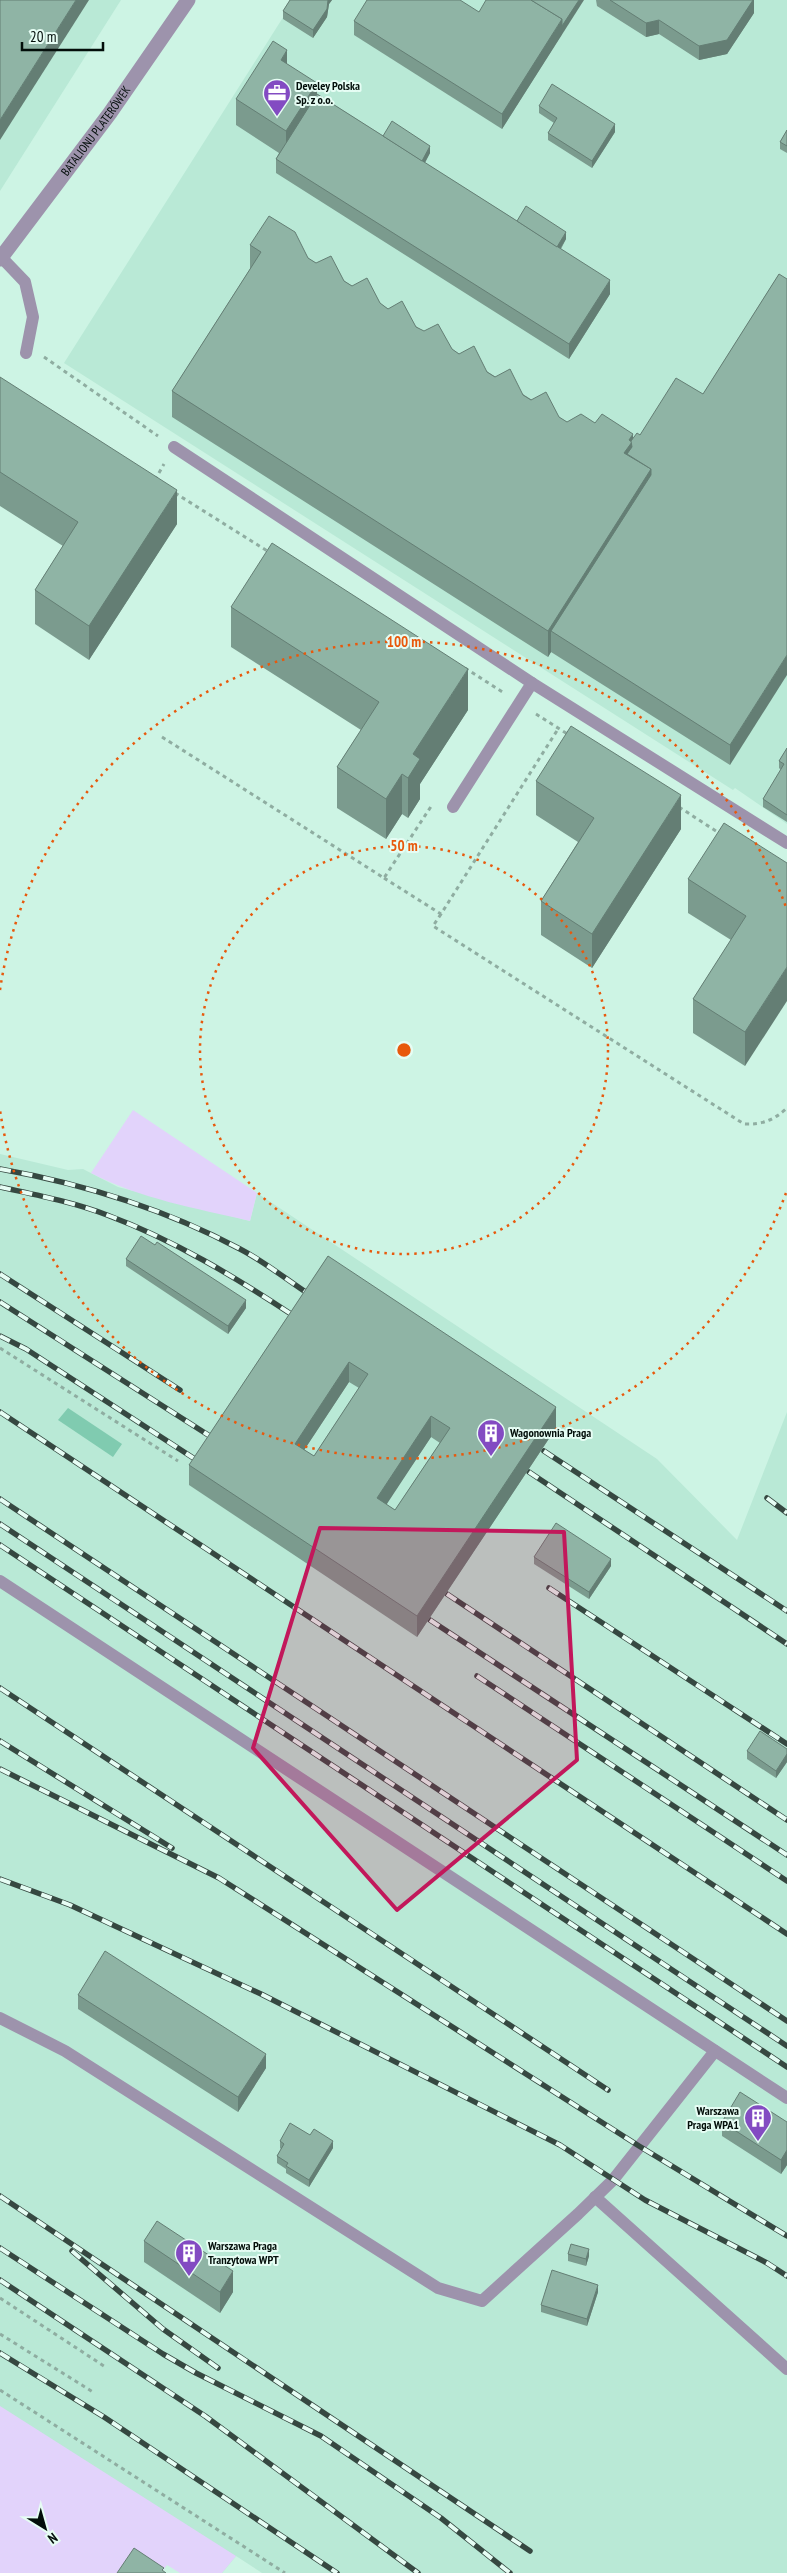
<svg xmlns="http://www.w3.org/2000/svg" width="787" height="2573" font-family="'PT Sans Narrow',sans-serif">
<rect width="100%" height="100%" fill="#cdf4e4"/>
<g fill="#b9e9d6">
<polygon points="0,0 121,0 0,191"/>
<polygon points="294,0 787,0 787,824 735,788 733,790 64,363"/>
<polygon points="0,1154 68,1170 83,1169 118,1187 250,1221 257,1193 657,1459 737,1540 787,1412 787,2573 262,2573 236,2556 222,2573 131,2518 0,2573"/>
</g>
<g fill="#e2d3fb">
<path d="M133,1110l124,83 -7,28c-55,-13 -109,-22 -159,-48z"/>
<polygon points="0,2406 236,2556 222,2573 180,2573 167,2565 161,2573 0,2573"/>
</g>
<polygon fill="#80cbb0" points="68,1408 122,1444 113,1457 58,1420"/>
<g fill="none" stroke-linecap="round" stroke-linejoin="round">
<g stroke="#8fada1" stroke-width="3" stroke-dasharray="4 4" stroke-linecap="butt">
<polyline points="44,357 158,436"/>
<polyline points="155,480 164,464"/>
<polyline points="175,493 269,552"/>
<polyline points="465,668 504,693"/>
<polyline points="536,714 569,735"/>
<polyline points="162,737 384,878 432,805"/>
<polyline points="679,807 719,833"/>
<polyline points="384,878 441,914 558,729"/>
<path d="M441,914l-8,12 311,198c18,1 30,-4 43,-16"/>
<polyline points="0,1348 178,1461"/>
<polyline points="0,2298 107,2368"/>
<polyline points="0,2334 93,2392"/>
<polyline points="0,2390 285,2573"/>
</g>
<g stroke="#9d93ac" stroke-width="12">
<polyline points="1,257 25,282 33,317 26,353"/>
<polyline points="174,447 532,683 453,807"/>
<polyline points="532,683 787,843"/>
<polyline points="0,1581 787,2098"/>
<polyline points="0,2018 65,2051 438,2288 482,2301 578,2214 613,2180 715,2051"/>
<polyline points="595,2197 787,2369"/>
</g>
<path stroke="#9d93ac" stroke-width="15" id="s1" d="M0,259l110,-146 78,-113"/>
<g stroke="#364841" stroke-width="5.5">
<g id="rail">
<path d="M0,1169c84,15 165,40 240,80 25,13 47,31 70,46"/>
<path d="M0,1187c36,8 73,15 107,28 67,25 128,62 187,101"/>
<polyline points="0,1274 180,1390"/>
<polyline points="0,1302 216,1440"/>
<polyline points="0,1336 26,1349 201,1463"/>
<polyline points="0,1412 787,1934"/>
<polyline points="544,1451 787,1611"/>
<polyline points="529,1472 787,1644"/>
<polyline points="767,1498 787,1513"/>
<polyline points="0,1499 787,2021"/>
<polyline points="0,1524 787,2046"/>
<polyline points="0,1545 787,2067"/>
<polyline points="549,1588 787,1744"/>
<polyline points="447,1594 787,1820"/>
<polyline points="430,1620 787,1855"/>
<polyline points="477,1676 787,1881"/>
<polyline points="0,1688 608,2090"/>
<polyline points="0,1741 172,1848"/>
<polyline points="0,1769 219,1878 639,2146 787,2236"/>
<polyline points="0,1879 70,1905 261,1994 560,2145 645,2200 767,2263 787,2276"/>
<polyline points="0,2196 530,2551"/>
<polyline points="0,2248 163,2354 196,2373 321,2436 441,2518 510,2573"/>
<polyline points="72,2251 163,2329 218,2368"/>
<polyline points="0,2280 205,2416 418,2573"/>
<polyline points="0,2353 104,2417 337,2573"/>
</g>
</g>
<use href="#rail" stroke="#e6fdf4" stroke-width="4" stroke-dasharray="11" stroke-linecap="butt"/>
</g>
<g fill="#7b9b8e" fill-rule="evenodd">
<polygon points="290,0 332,0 329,4 327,17 313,38 283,19 283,11"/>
<polygon points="596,0 754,0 754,13 727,54 699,60 659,34 646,37 597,6"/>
<polygon points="479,12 562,34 502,129 354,35 354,21"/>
<polygon points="287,64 317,94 383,136 430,153 425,163 517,221 566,239 561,249 610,294 569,359 276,173 276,159 279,153 236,125 236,99"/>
<polygon points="539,106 615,132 592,168 548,140 548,133 554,123 539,113"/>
<polygon points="787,130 787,153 780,149 780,142"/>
<polygon points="250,245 308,258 567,422 595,423 633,439 703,394 779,274 730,765 551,652 548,657 172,417 172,391 250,269"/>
<polygon points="0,377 177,524 89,660 35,624 35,590 63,546 0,506"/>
<polygon points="231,607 468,710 420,784 420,799 408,818 402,814 386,839 337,808 337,767 361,730 231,647"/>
<polygon points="787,748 787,822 763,807 763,799 781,770 779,768 779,761"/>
<polygon points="536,781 681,829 592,968 541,935 541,901 578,842 536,815"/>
<polygon points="787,863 745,1066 693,1033 693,999 731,940 688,913 688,879"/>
<path d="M328,1256l228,172 -139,209 -228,-152v-20zM349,1382l10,6 -45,68 -10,-6zM431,1437l9,6 -45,67 -9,-6z"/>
<polygon points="126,1259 246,1308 228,1334 126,1266"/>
<polygon points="534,1557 611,1566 589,1599 534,1564"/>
<polygon points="787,1749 787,1762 776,1778 747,1759 747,1751"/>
<polygon points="78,1995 266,2068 238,2112 78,2009"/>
<polygon points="722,2122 787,2122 787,2165 781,2174 722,2136"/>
<polygon points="280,2141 333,2148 309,2187 286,2173 286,2169 277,2163 277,2156 281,2149 280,2148"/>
<polygon points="144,2241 233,2292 220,2313 144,2262"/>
<polygon points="568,2254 589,2256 586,2266 568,2261"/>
<polygon points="598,2292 587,2326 541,2312 541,2305"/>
</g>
<g fill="#647e74">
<polygon points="76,0 89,0 0,140 0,120"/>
<polygon points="328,0 332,0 329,4 327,17 313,38 313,30"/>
<polygon points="579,0 584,0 502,129 502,114 562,19"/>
<polygon points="753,0 754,0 754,13 727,54 699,60 699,46"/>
<polygon points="659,20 659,34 646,37 646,23"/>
<polygon points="287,50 287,76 281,60"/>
<polygon points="317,83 317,109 286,157 286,131"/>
<polygon points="615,124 615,132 592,168 592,161"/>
<polygon points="430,146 430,153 419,173 419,165"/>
<polygon points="566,232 566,239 554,259 554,252"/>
<polygon points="610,280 610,294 569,359 569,344"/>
<polygon points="633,434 633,460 632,463 624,453 629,440"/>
<polygon points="651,469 651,495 551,631 551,652 548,657 548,631"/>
<polygon points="177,490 177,524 89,660 89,626"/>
<polygon points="787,655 787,675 730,765 730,745"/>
<polygon points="468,669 468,710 420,784 420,799 408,818 408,778 413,754"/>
<polygon points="402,774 402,814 386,839 386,799"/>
<polygon points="681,795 681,829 592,968 592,934"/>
<polygon points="787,967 787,1001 745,1066 745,1032"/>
<polygon points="246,1300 246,1308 228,1334 228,1326"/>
<polygon points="349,1362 349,1382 295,1464 295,1444"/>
<polygon points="556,1407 556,1428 417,1637 417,1616"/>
<polygon points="431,1416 431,1437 377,1519 377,1498"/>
<polygon points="611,1559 611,1566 589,1599 589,1592"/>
<polygon points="787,1754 787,1762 776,1778 776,1771"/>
<polygon points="266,2054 266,2068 238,2112 238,2097"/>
<polygon points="333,2141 333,2148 309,2187 309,2180"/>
<polygon points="787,2150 787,2165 781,2174 781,2160"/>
<polygon points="589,2249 589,2256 586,2266 586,2259"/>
<polygon points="233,2271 233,2292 220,2313 220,2292"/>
<polygon points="598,2285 598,2292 587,2326 587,2319"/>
</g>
<g fill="#8fb4a5" stroke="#647e74" fill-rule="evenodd">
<polygon points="0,0 76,0 0,120"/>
<polygon points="290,0 328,0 327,9 313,30 283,11"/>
<polygon points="367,0 460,0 479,12 486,0 531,0 562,19 502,114 354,21"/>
<polygon points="531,0 579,0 562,26 562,19"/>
<polygon points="610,0 753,0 727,40 699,46 659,20 646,23"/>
<polygon points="273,41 287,50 281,60 317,83 286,131 236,99"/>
<polygon points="552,84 615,124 592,161 548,133 557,118 539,106"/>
<polygon points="317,94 610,280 569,344 276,159"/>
<polygon points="392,121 430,146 422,161 383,136"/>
<polygon points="787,130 787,146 780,142"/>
<polygon points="526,206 566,232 557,247 517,221"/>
<polygon points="269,216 295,232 308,258 316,263 331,256 344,281 352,286 367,278 380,303 388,309 402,301 416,327 424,331 438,324 452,349 459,354 474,346 487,372 495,377 510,369 523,395 531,400 546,392 559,417 567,422 581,414 595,423 602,414 633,434 629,440 632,442 624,453 651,469 548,631 172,391 261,252 250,245"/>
<polygon points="779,274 787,279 787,655 730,745 551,631 651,475 651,469 627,454 632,447 631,441 637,433 640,435 676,378 703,394"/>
<polygon points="0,377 177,490 89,626 35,590 78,522 0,472"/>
<polygon points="272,543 468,669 413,754 420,759 408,778 402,774 386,799 337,767 379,702 231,607"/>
<polygon points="571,726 681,795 592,934 541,901 594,818 536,781"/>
<polygon points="787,748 787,815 763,799 784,764 779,761"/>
<polygon points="724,823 787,863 787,967 745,1032 693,999 746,916 688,879"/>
<polygon points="141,1236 155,1245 157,1242 246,1300 228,1326 126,1259"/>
<path d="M328,1256l228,151 -139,209 -228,-151zM349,1362l19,12 -54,82 -19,-12zM431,1416l19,12 -55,82 -18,-12z"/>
<polygon points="556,1523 611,1559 589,1592 534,1557"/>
<polygon points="760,1731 787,1749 787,1754 776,1771 747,1751"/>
<polygon points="105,1951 266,2054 238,2097 78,1995"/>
<polygon points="740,2092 787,2122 787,2150 781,2160 722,2122"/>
<polygon points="290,2123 310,2135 314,2129 333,2141 309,2180 286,2166 288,2163 277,2156 284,2144 280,2141"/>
<polygon points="157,2221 233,2271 220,2292 144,2241"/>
<polygon points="571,2244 589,2249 586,2259 568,2254"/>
<polygon points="552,2270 598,2285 587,2319 541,2305"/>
<polygon points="134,2548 164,2568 162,2570 166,2573 117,2573"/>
</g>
<path fill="#c2185b" fill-opacity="0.2" stroke="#c2185b" stroke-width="4" stroke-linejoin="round" d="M320,1528l244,4 13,228 -180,150 -144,-162z"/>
<g fill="none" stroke="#e8590c" stroke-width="2.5" stroke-dasharray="2.5 5">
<circle cx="404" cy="1050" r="204"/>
<path d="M786 1193A408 408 0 0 1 0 1110M0 990A408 408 0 0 1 786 907"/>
</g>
<defs>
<g id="office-pin" transform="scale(1.4375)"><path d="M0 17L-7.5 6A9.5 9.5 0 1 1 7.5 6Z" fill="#834bc2" stroke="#e6fdf4"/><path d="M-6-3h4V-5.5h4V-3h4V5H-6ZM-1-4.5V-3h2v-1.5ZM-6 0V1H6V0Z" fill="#fff"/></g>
<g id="building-pin" transform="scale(1.4375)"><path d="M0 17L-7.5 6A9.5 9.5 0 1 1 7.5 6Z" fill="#834bc2" stroke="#e6fdf4"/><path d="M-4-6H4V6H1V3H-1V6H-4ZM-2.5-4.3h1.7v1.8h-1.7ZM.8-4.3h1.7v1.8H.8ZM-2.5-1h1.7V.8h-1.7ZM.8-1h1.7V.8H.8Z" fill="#fff"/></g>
</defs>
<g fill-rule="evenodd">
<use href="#office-pin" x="277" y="93"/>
<use href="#building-pin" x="491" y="1433"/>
<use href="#building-pin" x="758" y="2118"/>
<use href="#building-pin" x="189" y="2253"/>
</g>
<g text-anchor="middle" stroke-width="4" stroke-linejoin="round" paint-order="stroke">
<g font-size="12" font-weight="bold" fill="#030e0a" stroke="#e6fdf4" text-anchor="start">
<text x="296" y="90">Develey Polska<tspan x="296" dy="14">Sp. z o.o.</tspan></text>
<text x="510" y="1437">Wagonownia Praga</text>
<text x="739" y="2115" text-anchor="end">Warszawa<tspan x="739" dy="14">Praga WPA1</tspan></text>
<text x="208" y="2250">Warszawa Praga<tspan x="208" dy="14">Tranzytowa WPT</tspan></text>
</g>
<g font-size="12" fill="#030e0a" stroke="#e6fdf4">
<text dy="4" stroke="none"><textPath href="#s1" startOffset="160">BATALIONU PLATERÓWEK</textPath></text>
</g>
</g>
<circle cx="404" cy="1050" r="8" fill="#e8590c" stroke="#e6fdf4" stroke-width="2.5"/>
<g font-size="15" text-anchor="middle" font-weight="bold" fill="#e8590c" stroke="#e6fdf4" stroke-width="4" stroke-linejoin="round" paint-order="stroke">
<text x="404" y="647">100 m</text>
<text x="404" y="851">50 m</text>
</g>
<g transform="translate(45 2528) rotate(143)" stroke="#e6fdf4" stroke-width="4" paint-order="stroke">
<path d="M0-4L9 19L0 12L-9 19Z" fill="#030e0a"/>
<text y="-8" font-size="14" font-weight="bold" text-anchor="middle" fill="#030e0a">N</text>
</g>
<path d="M22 42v8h81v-8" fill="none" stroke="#030e0a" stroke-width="2.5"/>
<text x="30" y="42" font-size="15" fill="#030e0a" stroke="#e6fdf4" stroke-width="4" paint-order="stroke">20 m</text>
</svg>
